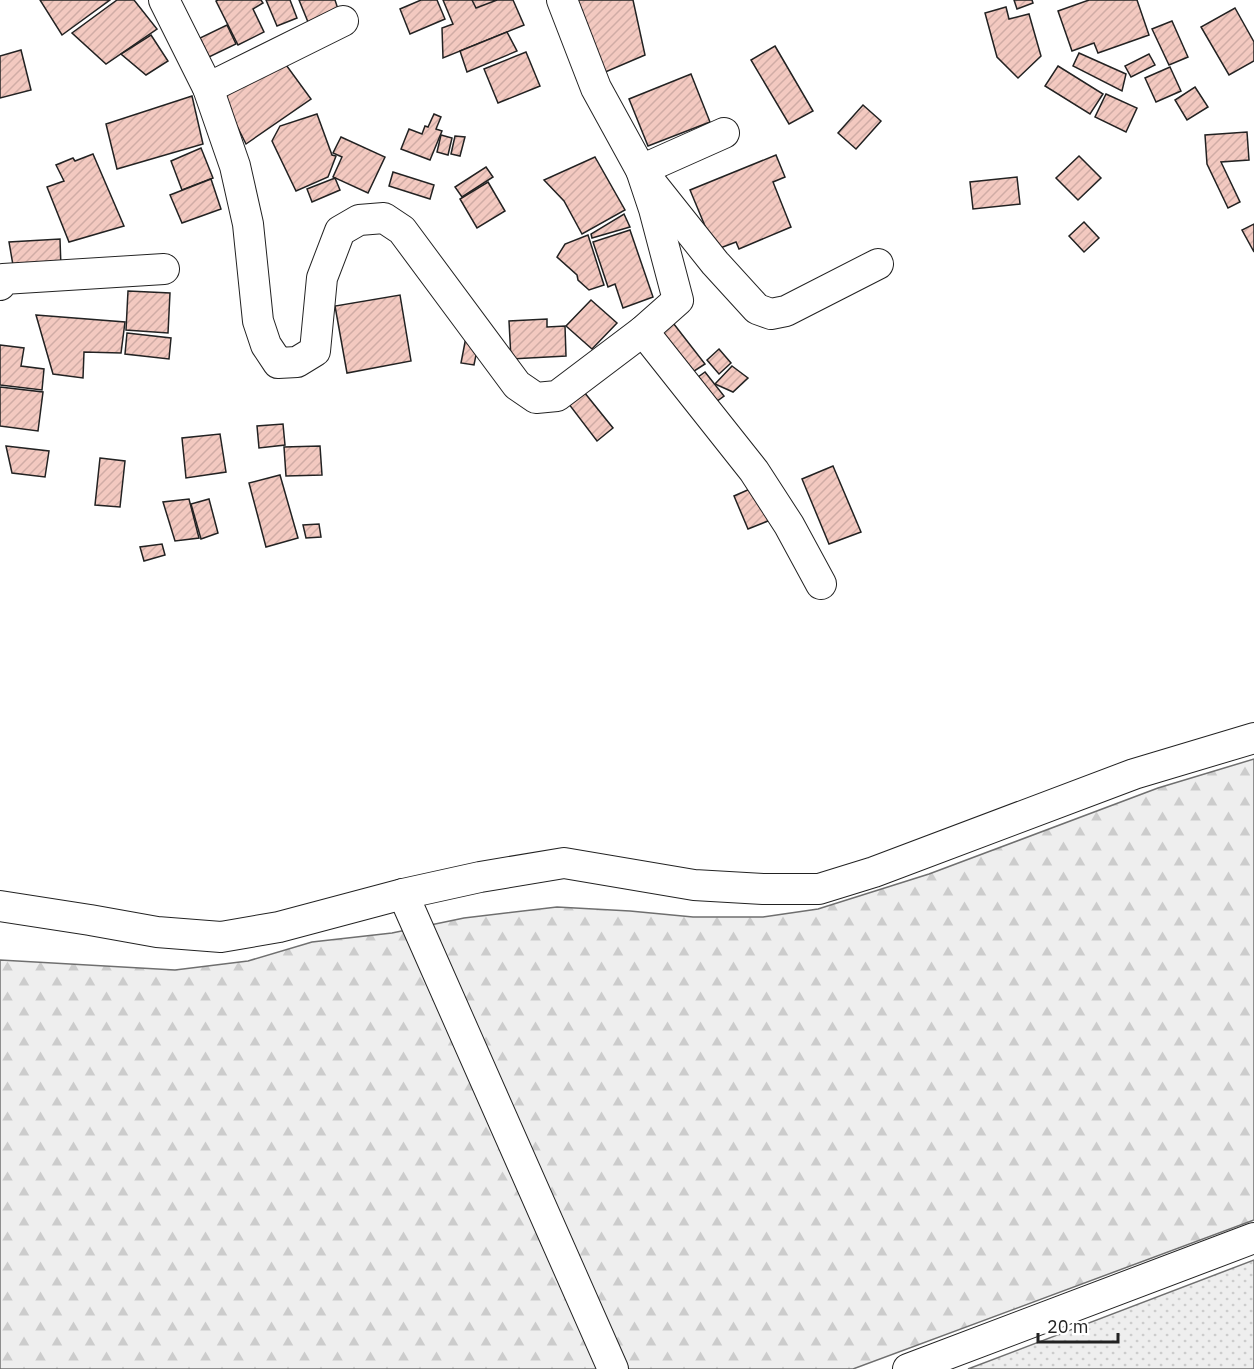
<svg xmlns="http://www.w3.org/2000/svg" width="1254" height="1369" font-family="'IBM Plex Sans',sans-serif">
<defs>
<pattern id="green-dots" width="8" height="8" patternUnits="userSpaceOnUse" patternTransform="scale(1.5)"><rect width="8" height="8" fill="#eee"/><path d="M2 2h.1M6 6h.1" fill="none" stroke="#ccc" stroke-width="1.8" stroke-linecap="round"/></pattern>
<pattern id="forest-firs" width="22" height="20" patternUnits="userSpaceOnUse" patternTransform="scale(1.5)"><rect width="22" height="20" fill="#eee"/><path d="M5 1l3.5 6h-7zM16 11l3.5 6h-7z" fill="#ccc"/></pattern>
<pattern id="building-hatch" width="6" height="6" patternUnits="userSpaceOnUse" patternTransform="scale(1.5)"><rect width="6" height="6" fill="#f3c9c0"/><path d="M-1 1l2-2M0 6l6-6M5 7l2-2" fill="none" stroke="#d0aca5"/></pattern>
</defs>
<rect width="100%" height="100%" fill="#fff"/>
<polygon fill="url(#green-dots)" stroke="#6f6f6f" stroke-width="1.5" points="1254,1260 1254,1369 968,1369"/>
<polygon fill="url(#forest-firs)" stroke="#6f6f6f" stroke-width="1.5" points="1254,759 1254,1220 853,1369 0,1369 0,960 175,970 248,961 312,942 392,933 464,918 557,907 630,911 693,917 763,917 818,909 929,874 1158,788"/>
<g fill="url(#building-hatch)" stroke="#222" stroke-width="1.5">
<polygon points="40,0 110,0 62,35"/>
<polygon points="117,0 134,0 157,29 106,64 72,33"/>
<polygon points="218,0 261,0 263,3 253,9 264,32 238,45 216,1"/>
<polygon points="266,0 290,0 297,18 277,26"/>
<polygon points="299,0 335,0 338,9 308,22"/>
<polygon points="421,0 437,0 445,19 410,34 400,9"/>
<polygon points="443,0 513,0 524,25 443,58 442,28 453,24"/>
<polygon points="472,0 497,0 476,8"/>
<polygon points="575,0 633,0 645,55 596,76"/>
<polygon points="1014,0 1032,0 1033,3 1017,9"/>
<polygon points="1089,0 1137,0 1149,35 1098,53 1094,43 1072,51 1058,11"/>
<polygon points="1006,7 1009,19 1029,14 1041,56 1018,78 997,57 985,13"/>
<polygon points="1235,8 1254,42 1254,61 1229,75 1201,27"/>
<polygon points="1172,21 1188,57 1169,65 1152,29"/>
<polygon points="227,25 236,44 209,57 200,38"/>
<polygon points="507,32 517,51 467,72 460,51"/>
<polygon points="151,35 168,61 146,75 121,54"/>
<polygon points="775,46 813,111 789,124 751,60"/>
<polygon points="273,47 311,99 246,144 219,90"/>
<polygon points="21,50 31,90 0,98 0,56"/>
<polygon points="526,52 540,86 498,103 484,69"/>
<polygon points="1079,53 1126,74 1122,91 1073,66"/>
<polygon points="1149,54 1155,65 1131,77 1125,66"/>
<polygon points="1058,66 1103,94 1090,114 1045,86"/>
<polygon points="1170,67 1181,91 1156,102 1145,78"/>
<polygon points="691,74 710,122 648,146 629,99"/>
<polygon points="1195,87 1208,107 1187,120 1175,100"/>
<polygon points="1106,94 1137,108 1126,132 1095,117"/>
<polygon points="192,96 203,144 117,169 106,124"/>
<polygon points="863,105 881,121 856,149 838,133"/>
<polygon points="317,114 332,155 336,156 328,177 296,191 272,141 280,126"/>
<polygon points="434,114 441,117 436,129 442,131 430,160 401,149 409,129 422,134 425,126 428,127"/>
<polygon points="1247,132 1249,160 1221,162 1240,202 1228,208 1207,164 1205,135"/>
<polygon points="441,135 452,138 448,155 437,152"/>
<polygon points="455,136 465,137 460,156 451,154"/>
<polygon points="341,137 385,157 368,193 333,177 342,157 333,153"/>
<polygon points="201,148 213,178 182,190 171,161"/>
<polygon points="93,154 124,226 69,242 47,187 64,181 56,165 73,158 75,161"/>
<polygon points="776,155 785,177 773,182 791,227 739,249 736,242 715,250 690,190"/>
<polygon points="1079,156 1101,178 1078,200 1056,178"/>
<polygon points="595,157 625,210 582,234 564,201 544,180"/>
<polygon points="486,167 493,177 462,197 455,187"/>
<polygon points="393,172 434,185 430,199 389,186"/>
<polygon points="1017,177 1020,204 973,209 970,182"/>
<polygon points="335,178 340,190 312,202 307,189"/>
<polygon points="211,179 221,209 182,223 170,195"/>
<polygon points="488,182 505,211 477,228 460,199"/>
<polygon points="624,214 630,227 592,238 591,234"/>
<polygon points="1084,222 1099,238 1084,252 1069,236"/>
<polygon points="1254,224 1254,252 1242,230"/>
<polygon points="630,230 653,297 623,308 615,284 608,287 593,242"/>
<polygon points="588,235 604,285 589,290 578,280 577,275 557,257 565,244"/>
<polygon points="60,239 61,268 14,271 9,242"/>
<polygon points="128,291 170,293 168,333 126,330"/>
<polygon points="400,295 411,361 347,373 335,306"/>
<polygon points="591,300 617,323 592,349 566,326"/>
<polygon points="36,315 125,322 121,353 84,352 83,378 53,374"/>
<polygon points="547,319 547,327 565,326 566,356 511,359 509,321"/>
<polygon points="670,319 705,364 688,375 652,329"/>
<polygon points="127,333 171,338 169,359 125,354"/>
<polygon points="466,337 479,340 474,365 461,363"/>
<polygon points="0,345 24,348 21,366 44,369 42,390 0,385"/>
<polygon points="719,349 731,363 719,374 707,360"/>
<polygon points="732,366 748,378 733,392 715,384"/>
<polygon points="705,372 724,396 709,407 690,383"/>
<polygon points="0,387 43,392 38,431 0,426"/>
<polygon points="580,387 613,428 597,441 565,399"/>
<polygon points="283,424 285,445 259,448 257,426"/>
<polygon points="220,434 226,472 186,478 182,438"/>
<polygon points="6,446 49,451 45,477 12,473"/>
<polygon points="320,446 322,475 286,476 284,447"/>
<polygon points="100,458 125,461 120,507 95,505"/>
<polygon points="833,466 861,532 829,544 802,479"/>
<polygon points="280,475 298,538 266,547 249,483"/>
<polygon points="759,485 773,519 748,529 734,496"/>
<polygon points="189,499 199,538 175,541 163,502"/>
<polygon points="209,499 218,533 201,539 191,504"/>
<polygon points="319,524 321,537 306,538 303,525"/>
<polygon points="162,544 165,555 144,561 140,547"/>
</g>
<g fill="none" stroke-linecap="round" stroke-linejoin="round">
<g stroke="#222" stroke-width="32">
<g id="minor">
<polyline points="164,0 208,88 235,166 248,224 258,321 266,345 278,363 297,362 315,351 322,278 340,231 359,220 384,218 402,230 517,385 536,398 557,396 643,331 678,300 654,209 641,170 724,133"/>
<polyline points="562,0 596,88 641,170 715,263 757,309 771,314 786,311 878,264"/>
<polyline points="208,88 343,21"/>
<polyline points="0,285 3,279 164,269"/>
<polyline points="643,331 754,471 789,525 821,584"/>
<polyline points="403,894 613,1369"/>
<polyline points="0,906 90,920 157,932 221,937 279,927 403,894 480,877 564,863 694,885 763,889 819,889 874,872 1134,774 1254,738"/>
<polyline points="908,1369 1254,1238"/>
</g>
</g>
<use href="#minor" stroke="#fff" stroke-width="30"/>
</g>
<path d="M1038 1333v9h80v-9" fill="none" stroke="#222222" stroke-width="3"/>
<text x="1047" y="1333" font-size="18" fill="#222222" stroke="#ffffff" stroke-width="4.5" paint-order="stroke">20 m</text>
</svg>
